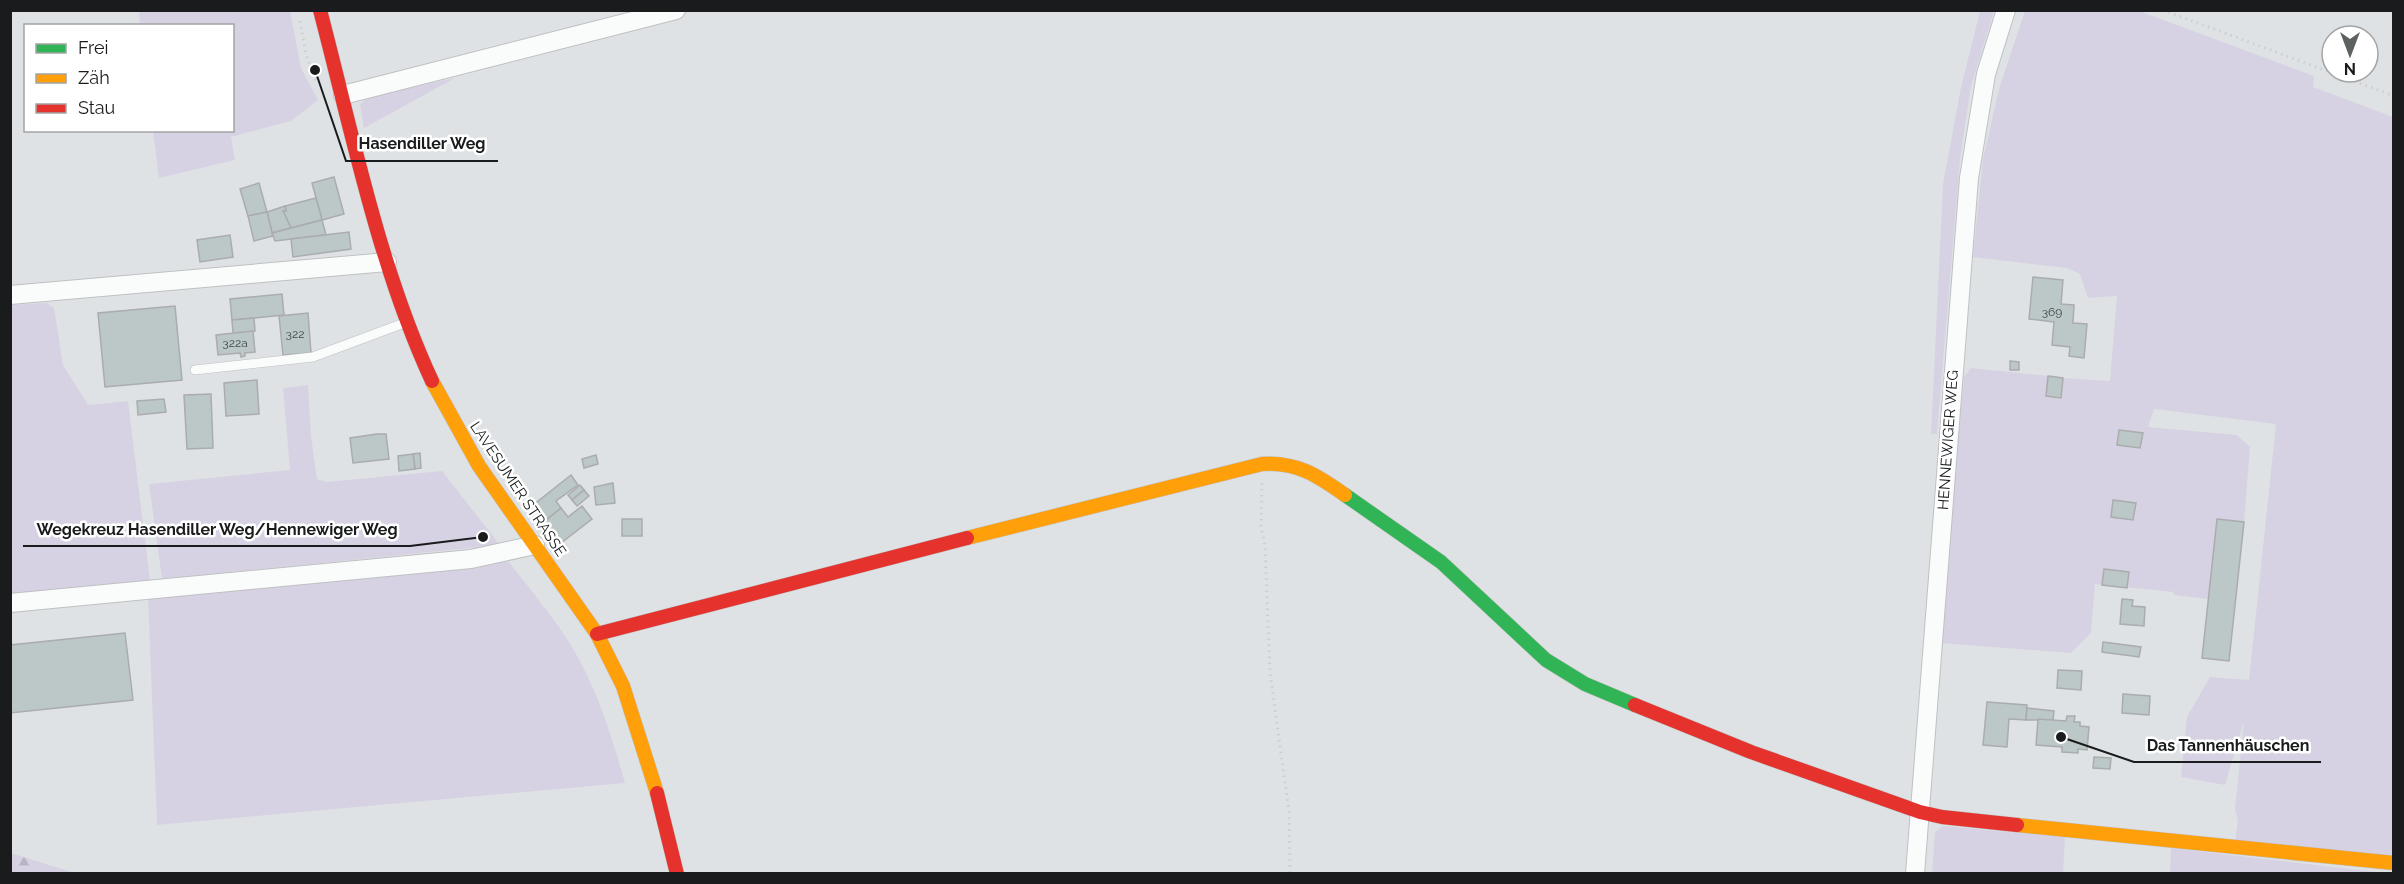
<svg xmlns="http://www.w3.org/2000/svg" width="2404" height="884" font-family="Raleway,sans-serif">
<defs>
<pattern id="forest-firs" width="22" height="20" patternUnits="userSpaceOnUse" patternTransform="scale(1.5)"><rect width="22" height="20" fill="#d7d2e3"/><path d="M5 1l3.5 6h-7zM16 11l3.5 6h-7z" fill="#b8b4c2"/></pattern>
</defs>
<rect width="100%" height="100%" fill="#dfe2e4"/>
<g fill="#d7d2e3">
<polygon points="139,11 290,11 301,68 318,100 291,121 231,137 235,160 159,178 153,131 232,130 232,26 140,25"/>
<polygon points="1980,11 1994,11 1971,86 1960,159 1937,434 1931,434 1943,184 1961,87"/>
<polygon points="2025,11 2139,11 2314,76 2313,87 2393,117 2393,859 2235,842 2238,821 2235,809 2244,721 2225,785 2181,777 2187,717 2210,677 2249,680 2276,424 2154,409 2148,427 2237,435 2250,447 2244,522 2217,519 2208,599 2174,595 2173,592 2095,584 2091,633 2071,653 1940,643 1964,377 1971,368 2048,376 2046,396 2060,398 2063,378 2110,381 2117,296 2088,298 2080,274 2067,268 1973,257 1983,159 1999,89"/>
<polygon points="455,78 364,128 360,104 369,97"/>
<polygon points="47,303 54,308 63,365 88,405 128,401 150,581 11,594 11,305"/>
<polygon points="308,385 311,436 317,479 327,482 442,471 500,545 162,579 149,484 290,470 283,388"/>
<path d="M508,561c21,27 43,53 61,81 27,43 42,92 56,141l-468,42 -9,-229z"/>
<polygon points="1943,826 2065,837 2063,873 1932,874 1935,832"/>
<polygon points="2171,848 2393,874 2170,874"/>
</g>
<polygon fill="url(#forest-firs)" points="11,853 75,873 11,873"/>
<g fill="#bcc7c8" stroke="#aaacad" stroke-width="1.5">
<polygon points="334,177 344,214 322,220 312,183"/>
<polygon points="259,183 267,212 248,216 240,189"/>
<polygon points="316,198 322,220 291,228 283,211 286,211 285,206"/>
<polygon points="285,206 286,211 283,211 291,228 272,233 267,212"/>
<polygon points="267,212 273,236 254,241 248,216"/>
<polygon points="322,220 326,235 275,241 272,233"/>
<polygon points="349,232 351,249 293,257 291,239"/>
<polygon points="230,235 233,257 200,262 197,240"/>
<polygon points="2033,277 2063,280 2061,304 2074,305 2073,323 2087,324 2084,358 2069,356 2070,347 2052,345 2054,322 2029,319"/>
<polygon points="282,294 284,315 232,320 230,299"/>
<polygon points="175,306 182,380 105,387 98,313"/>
<polygon points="308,313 311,353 283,355 279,316"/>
<polygon points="254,318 255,331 233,333 232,320"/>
<polygon points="253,331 255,352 245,353 245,356 241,357 240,353 218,355 216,335"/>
<polygon points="2010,361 2019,362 2019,370 2010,370"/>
<polygon points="2048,376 2063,378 2061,398 2046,396"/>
<polygon points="257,380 259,414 226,416 224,383"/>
<polygon points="211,394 213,448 187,449 184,395"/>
<polygon points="164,399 166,412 138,415 137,401"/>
<polygon points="2119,430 2143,433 2140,448 2117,445"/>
<polygon points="377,434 386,434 389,459 353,463 350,438"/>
<polygon points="420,453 421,468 415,469 413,454"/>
<polygon points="413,454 415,469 399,471 398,456"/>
<polygon points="596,455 598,464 584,468 582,459"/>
<polygon points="571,475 578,485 556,501 561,508 544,522 532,506"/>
<polygon points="613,483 615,503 596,505 594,487"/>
<polygon points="580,485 584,490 572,500 568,495"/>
<polygon points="584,490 589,496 577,506 572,500"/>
<polygon points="2113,500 2136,503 2133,520 2111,517"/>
<polygon points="582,506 592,519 561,543 544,522 561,508 568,517"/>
<rect x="622" y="519" width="20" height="17"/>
<polygon points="2217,519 2244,522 2229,661 2202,658"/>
<polygon points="2104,569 2129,572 2127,588 2102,585"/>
<polygon points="2122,599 2133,600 2132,606 2145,607 2144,626 2120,624"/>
<polygon points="125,633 133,700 10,713 10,645"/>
<polygon points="2103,642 2141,647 2139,657 2102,652"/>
<polygon points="2058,670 2082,671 2081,690 2057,688"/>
<polygon points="2123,694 2150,696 2149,715 2122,713"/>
<polygon points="1987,702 2027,705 2026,720 2009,719 2007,747 1983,745"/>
<polygon points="2027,708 2054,711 2053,720 2026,720"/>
<polygon points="2067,716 2075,716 2074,722 2080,722 2080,726 2089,727 2087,750 2078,749 2078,753 2062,752 2062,747 2036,745 2038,719 2066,721"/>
<polygon points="2094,757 2111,758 2110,769 2093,768"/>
</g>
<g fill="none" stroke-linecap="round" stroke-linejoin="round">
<g stroke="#bfc0c2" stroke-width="10">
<polyline id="lane" points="195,370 313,357 407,322"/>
</g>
<g stroke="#bfc0c2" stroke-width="20">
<g id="street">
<polyline points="343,95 676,10"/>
<polyline points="10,295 387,262"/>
<polyline points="10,603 471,559 535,545"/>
<polyline points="1915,874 1969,178 1986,74 2006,10"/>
</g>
</g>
<g stroke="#bfc0c2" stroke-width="15">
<polyline id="fast" points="1345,495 1441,562 1546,660 1585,684 1635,705"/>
</g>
<g stroke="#bfc0c2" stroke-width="15">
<g id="slow">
<polyline points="432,381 479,466 597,634 623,686 657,793"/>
<path d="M967,538l295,-74c35,-2 55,11 83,31"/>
<polyline points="2017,825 2394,863"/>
</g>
</g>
<g stroke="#bfc0c2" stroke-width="15">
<g id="jam">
<path d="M320,10c32,122 59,257 112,371"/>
<polyline points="597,634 967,538"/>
<polyline points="1635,705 1751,752 1920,812 1942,817 2017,825"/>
<polyline points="657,793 677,874"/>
</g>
</g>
<g stroke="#cdcece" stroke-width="3" stroke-dasharray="1.5 4.5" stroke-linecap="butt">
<polyline points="2163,10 2394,96"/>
<polyline points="300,21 306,55 316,81"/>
<polyline points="1262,483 1261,526 1265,545 1270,672 1289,812 1290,874"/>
</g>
<use href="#lane" stroke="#fafbfb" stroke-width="9"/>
<use href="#street" stroke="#fafbfb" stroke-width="18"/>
<use href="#fast" stroke="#30b455" stroke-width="14"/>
<use href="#slow" stroke="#ff9f0a" stroke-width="14"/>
<use href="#jam" stroke="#e5322d" stroke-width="14"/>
</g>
<g text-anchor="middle" stroke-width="5" stroke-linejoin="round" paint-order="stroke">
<g font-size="12" fill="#424647">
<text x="2052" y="316">369</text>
<text x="295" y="338">322</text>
<text x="235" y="347">322a</text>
</g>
<g font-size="15" fill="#191b1c" stroke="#fff">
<text transform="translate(1948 440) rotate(-86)" y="5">HENNEWIGER WEG</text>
<text transform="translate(518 489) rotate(56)" y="5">LAVESUMER STRASSE</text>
</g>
</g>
<path fill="none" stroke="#191b1c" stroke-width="2" d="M315 70L346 161H498M483 537L410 546H23M2061 737L2134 762H2321"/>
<g fill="#191b1c" stroke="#fff" stroke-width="2">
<circle cx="315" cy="70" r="6"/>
<circle cx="483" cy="537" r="6"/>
<circle cx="2061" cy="737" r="6"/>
</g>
<g font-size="16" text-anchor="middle" font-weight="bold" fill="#191b1c" stroke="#fff" stroke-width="5" stroke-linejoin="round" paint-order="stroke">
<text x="422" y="149">Hasendiller Weg</text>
<text x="217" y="535">Wegekreuz Hasendiller Weg/Hennewiger Weg</text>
<text x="2228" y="751">Das Tannenhäuschen</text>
</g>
<rect width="2404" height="884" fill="none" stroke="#191b1c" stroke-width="24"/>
<rect x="24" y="24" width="210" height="108" fill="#ffffff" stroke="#a3a4a4" stroke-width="1.5"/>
<rect x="36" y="44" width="30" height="9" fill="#30b455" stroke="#a3a4a4" stroke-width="1.5"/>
<text x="78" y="54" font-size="18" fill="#191b1c">Frei</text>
<rect x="36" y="74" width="30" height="9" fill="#ff9f0a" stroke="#a3a4a4" stroke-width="1.5"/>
<text x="78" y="84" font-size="18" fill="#191b1c">Zäh</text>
<rect x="36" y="104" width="30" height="9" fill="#e5322d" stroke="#a3a4a4" stroke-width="1.5"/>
<text x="78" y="114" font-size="18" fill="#191b1c">Stau</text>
<g transform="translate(2350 54) rotate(180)"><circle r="28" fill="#ffffff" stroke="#a3a4a4" stroke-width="1.5"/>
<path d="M0-4.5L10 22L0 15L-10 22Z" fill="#5e6162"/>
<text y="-9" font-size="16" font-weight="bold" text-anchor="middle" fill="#191b1c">N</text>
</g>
</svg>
